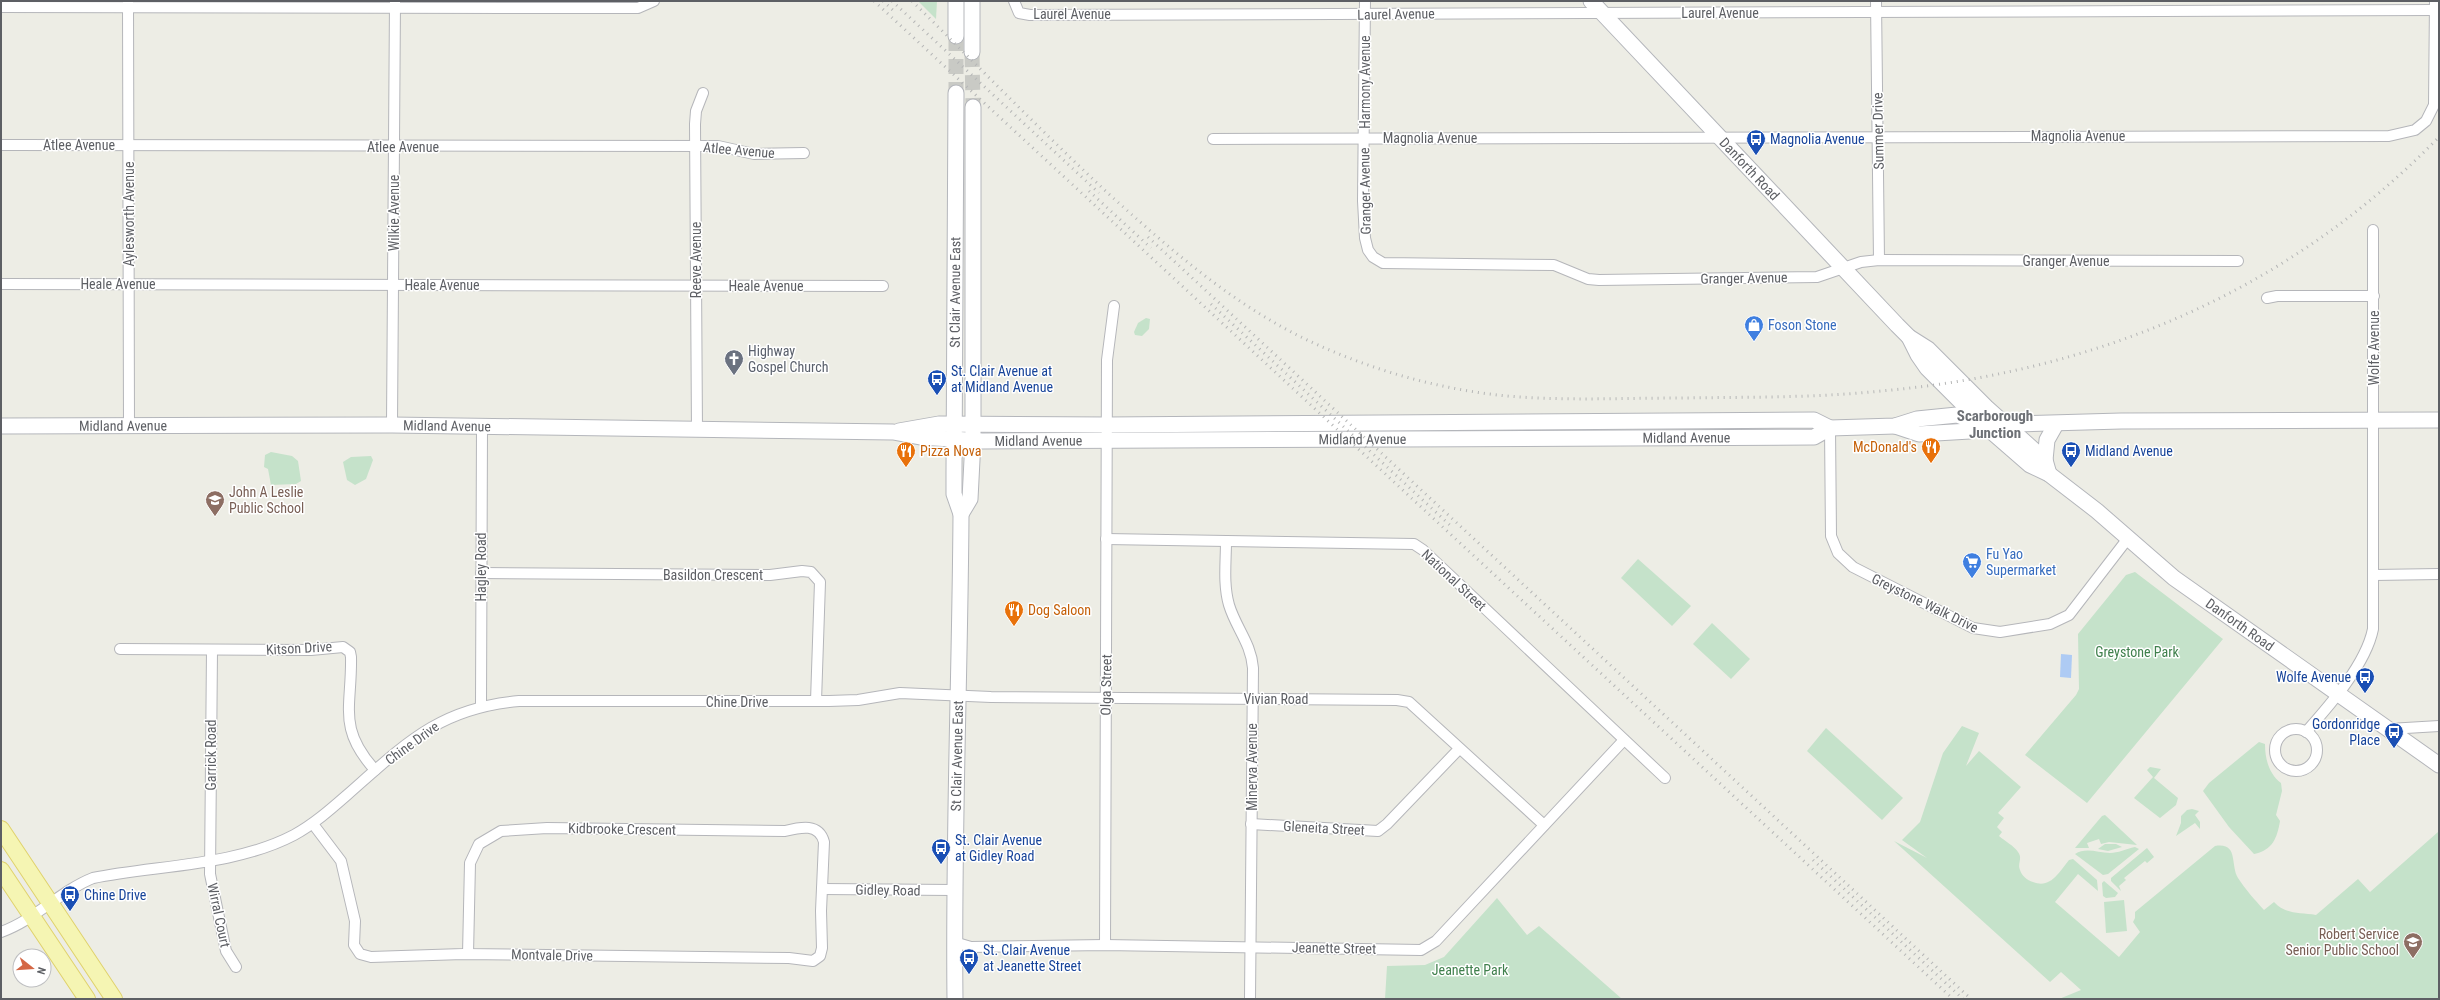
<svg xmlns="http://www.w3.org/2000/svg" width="2440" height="1000" font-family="'Roboto Condensed',sans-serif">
<rect width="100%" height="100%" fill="#edede5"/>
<g fill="#c5e2ca">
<polygon points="918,1 937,1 936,19"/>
<polygon points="1146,318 1150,319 1149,329 1142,336 1135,335 1134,332 1138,323"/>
<polygon points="271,452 292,456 298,461 301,481 296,484 271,485 268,469 264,467 265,455"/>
<polygon points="371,456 373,460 366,479 355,485 347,480 343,462 351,457"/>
<polygon points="1638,559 1691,606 1672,626 1621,578"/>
<polygon points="2135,572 2223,639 2087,803 2025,755 2076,695 2079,689 2078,634 2126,575"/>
<polygon points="1712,623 1750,659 1731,679 1693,644"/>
<path d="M1962,726l17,7 -13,33 13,-15 42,36 -23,26 6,5 -7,9 5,5 -3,4c6,5 15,10 19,16 5,6 -1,12 2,18 2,6 7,10 13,12 18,7 26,-10 36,-22l4,-1 24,21 1,11 -20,-17 -23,28 64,55 21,-25 -7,-10 2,-4v-6l80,-66c24,-4 15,19 23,32 7,11 17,22 26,32l10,-8c12,13 26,10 42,13l42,-36 12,13 68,-60 1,167h-380l22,-9 -20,-18 -11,10 -156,-141 33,17 -25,-18 18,-18 23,-69z"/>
<polygon points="1826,728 1903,798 1882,820 1807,751"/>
<path d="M2259,742l6,2c0,15 4,30 16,39l1,8 -6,24 4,6c-3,17 -7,29 -26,33l-25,-27 -26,-36 6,-8z"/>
<polygon points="2150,767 2161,769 2154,778 2178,798 2176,805 2160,818 2134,798 2153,777 2147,770"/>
<polygon points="2192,809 2199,811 2195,815 2200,822 2200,829 2195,823 2176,836 2181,823 2181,816 2187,810"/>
<polygon points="2105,815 2137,845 2109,842 2101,844 2099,839 2087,843 2089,848 2075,848 2102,816"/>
<polygon points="2105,844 2116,844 2122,847 2108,851 2098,849"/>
<path d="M2135,847l4,2 -31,25 -5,1 -28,-21c11,-7 23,-1 35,-1 8,0 16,-4 25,-6z"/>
<polygon points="2147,848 2154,857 2147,863 2145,861 2124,878 2126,880 2119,886 2121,891 2111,881 2111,878"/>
<polygon points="2104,881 2118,893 2115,897 2106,898 2103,896 2102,883"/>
<polygon points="1497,898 1527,935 1539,926 1622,999 1385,999 1387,966 1425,965 1444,957"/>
<polygon points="2124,900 2127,931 2106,933 2104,902"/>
</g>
<polygon fill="#aecbf4" points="2061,654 2072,655 2071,678 2060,677"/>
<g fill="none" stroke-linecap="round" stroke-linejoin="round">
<g stroke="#c9cac5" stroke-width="15" stroke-dasharray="15 8" stroke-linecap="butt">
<polyline points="956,36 956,93"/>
<polyline points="972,52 973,107"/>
</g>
<g stroke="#b5b6ba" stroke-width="12">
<g id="street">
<polyline points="128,1 129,426"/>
<polyline points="1014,1 1019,13 1030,15 2435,10"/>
<polyline points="1365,1 1363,201 1365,238 1368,250 1373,257 1383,263 1554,265 1588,279 1599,280 1817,277 1861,262 1879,260 2238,261"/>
<polyline points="1876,1 1879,260"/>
<polyline points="1,7 565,8 638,8 654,1"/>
<polyline points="1213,139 2389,136 2415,130 2426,121 2434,105 2435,1"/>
<polyline points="1,145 718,146 754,154 804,153"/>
<polyline points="1,284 883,286"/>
<polyline points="2267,298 2277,296 2374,296"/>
<polyline points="392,425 395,1"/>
<polyline points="1830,428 1831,536 1838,553 1853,567 1973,628 2000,632 2050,624 2069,615 2129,537"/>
<polyline points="697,430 695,124 696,111 703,93"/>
<polyline points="1106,539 1414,544 1423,550 1665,778"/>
<path d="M1226,541c0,21 -3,43 3,64 7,23 22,38 24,63l-3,331"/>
<polyline points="481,573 770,575 802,571 811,572 820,582 816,701"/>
<polyline points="2374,575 2439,574"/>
<path d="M120,649l191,1 32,-3 7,5 1,5c1,50 -14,71 24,113"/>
<polyline points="212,650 210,874 226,951 236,967"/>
<polyline points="481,706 482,427"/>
<polyline points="2389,729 2439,726"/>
<circle cx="2296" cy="750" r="21"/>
<path d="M2306,732c24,-27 60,-68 67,-103v-399"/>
<path d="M313,824l28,37 14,60 -1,24 6,9 11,3 92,-3 326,4 24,3 7,-5 2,-8 -1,-37 3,-69c-5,-19 -23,-15 -39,-11l-238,-3 -46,3 -22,13 -9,19 -2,91"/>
<polyline points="1251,824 1378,831 1387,824 1459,749"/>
<polyline points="822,889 954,890"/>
<path d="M1,932c34,-12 59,-41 92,-54 65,-13 142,-12 201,-43 20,-11 37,-26 53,-40 58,-51 92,-87 172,-94h310l29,-1 42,-7 91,4 406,3 12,2 135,123"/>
<polyline points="954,942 971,947 1105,945 1421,950 1436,941 1624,740"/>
<polyline points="1105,945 1107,360 1114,306"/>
</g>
</g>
<g stroke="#b4b6bb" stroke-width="17">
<g id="secondary">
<polyline points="956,1 956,36"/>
<polyline points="972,1 972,52"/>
<path id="s1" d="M1591,1l306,324 12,12 19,12 58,58 59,53 4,14"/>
<path id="s2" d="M1909,337l9,18 9,13 57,57 46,40 19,9 48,37 77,67 265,187"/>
<path id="s3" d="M1,426l391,-1 501,7 27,5 62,4 832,-4 16,-9 65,-2 22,-7 40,-4 27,10 137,-4 318,-1"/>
<polyline points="1895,426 1919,434 1970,431 1984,425"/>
<polyline points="899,431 939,424 1107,425 1814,420 1830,428"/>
<polyline points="2045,460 2047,440 2056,424"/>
<polyline points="961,514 970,499 973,440 973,107"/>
<path id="s4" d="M955,999c-2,-162 5,-324 6,-485l-7,-20v-22l2,-379"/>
</g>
</g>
<g stroke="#e0d26c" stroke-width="18">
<g id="primary">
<polyline points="1,829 114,999"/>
<polyline points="1,870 87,999"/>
</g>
</g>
<use href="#street" stroke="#fff" stroke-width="10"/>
<use href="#secondary" stroke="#fff" stroke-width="15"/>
<use href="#primary" stroke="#f5f5b3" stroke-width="16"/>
<g stroke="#b5b6b6" stroke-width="3" stroke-dasharray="1 5" stroke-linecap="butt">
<polyline points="874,1 1953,999"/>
<polyline points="883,1 895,12"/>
<polyline points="892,1 1099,193"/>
<path d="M912,1c66,65 131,132 199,195 59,53 117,104 188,140 65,32 136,53 208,60 58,5 116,2 174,2 67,-1 133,0 200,-7 214,-19 406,-98 558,-254"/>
<polyline points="1089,191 1151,248"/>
<polyline points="1148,237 1971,999"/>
<polyline points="1211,304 1453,528"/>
<polyline points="1813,860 1963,999"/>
</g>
</g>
<defs>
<g id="bus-pin" transform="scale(1)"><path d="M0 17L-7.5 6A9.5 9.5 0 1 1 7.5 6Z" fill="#1a4fb4" stroke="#fff"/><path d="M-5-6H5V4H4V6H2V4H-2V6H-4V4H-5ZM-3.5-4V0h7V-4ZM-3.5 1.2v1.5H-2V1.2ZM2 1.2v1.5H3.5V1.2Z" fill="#fff"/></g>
<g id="shop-pin" transform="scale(1)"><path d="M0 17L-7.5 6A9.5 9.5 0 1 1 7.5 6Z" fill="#3f7fe0" stroke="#fff"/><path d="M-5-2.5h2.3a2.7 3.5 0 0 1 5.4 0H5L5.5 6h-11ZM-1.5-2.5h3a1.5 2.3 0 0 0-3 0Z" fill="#fff"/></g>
<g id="church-pin" transform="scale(1)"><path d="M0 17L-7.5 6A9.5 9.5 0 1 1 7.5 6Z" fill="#6b7280" stroke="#fff"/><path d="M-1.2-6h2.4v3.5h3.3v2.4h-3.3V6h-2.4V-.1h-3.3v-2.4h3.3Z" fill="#fff"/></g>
<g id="restaurant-pin" transform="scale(1)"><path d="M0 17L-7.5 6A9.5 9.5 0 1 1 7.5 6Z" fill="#e8710a" stroke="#fff"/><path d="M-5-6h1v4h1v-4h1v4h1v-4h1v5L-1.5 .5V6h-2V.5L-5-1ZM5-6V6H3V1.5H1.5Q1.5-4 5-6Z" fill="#fff"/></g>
<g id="school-pin" transform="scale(1)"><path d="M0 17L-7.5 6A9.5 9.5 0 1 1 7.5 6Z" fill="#8d6e63" stroke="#fff"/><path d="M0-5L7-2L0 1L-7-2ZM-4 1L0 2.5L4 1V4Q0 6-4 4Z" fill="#fff"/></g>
<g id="supermarket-pin" transform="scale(1)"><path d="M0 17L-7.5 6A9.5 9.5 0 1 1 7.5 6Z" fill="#3f7fe0" stroke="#fff"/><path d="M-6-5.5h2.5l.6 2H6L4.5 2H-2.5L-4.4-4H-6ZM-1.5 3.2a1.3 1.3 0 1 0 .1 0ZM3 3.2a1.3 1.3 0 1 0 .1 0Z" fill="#fff"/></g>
</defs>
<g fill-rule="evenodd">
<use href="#bus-pin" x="1756" y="139"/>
<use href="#shop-pin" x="1754" y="325"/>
<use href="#church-pin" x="734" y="359"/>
<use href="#bus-pin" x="937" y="379"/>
<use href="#restaurant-pin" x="1931" y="447"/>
<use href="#restaurant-pin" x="906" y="451"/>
<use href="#bus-pin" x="2071" y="451"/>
<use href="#school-pin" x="215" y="500"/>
<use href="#supermarket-pin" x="1972" y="562"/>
<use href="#restaurant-pin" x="1014" y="610"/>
<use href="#bus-pin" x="2365" y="677"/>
<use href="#bus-pin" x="2394" y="732"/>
<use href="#bus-pin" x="941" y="848"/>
<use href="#bus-pin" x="70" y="895"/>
<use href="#school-pin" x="2413" y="942"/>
<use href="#bus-pin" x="969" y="958"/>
</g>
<g text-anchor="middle" stroke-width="3" stroke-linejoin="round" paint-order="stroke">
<g font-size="14" fill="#5d5f64" stroke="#fff">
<text x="1720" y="18">Laurel Avenue</text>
<text x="1072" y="19">Laurel Avenue</text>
<text transform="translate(1396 14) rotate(-1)" y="5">Laurel Avenue</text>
<text transform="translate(1365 82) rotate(-90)" y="5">Harmony Avenue</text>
<text transform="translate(1878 131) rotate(-91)" y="5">Summer Drive</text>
<text x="2078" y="141">Magnolia Avenue</text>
<text x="1430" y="143">Magnolia Avenue</text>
<text x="79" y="150">Atlee Avenue</text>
<text x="403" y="152">Atlee Avenue</text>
<text transform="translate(739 150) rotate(5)" y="5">Atlee Avenue</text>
<text dy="5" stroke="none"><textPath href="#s1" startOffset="231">Danforth Road</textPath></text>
<text transform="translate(1365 191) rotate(-91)" y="5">Granger Avenue</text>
<text transform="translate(394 213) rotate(-90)" y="5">Wilkie Avenue</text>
<text transform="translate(129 214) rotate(-90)" y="5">Aylesworth Avenue</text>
<text transform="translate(696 260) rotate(-90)" y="5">Reeve Avenue</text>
<text x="2066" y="266">Granger Avenue</text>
<text transform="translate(1744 278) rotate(-1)" y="5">Granger Avenue</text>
<text x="118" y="289">Heale Avenue</text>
<text x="442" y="290">Heale Avenue</text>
<text x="766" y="291">Heale Avenue</text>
<text dy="5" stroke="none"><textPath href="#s4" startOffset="708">St Clair Avenue East</textPath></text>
<text transform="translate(2374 348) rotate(-90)" y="5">Wolfe Avenue</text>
<text dy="5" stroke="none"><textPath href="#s3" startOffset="122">Midland Avenue</textPath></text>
<text dy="5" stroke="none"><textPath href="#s3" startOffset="446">Midland Avenue</textPath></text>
<text dy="5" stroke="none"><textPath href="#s3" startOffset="1686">Midland Avenue</textPath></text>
<text dy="5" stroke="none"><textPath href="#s3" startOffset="1362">Midland Avenue</textPath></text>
<text dy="5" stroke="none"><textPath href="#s3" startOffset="1038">Midland Avenue</textPath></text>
<text transform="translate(481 567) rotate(-90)" y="5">Hagley Road</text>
<text x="713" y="580">Basildon Crescent</text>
<text transform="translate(1454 580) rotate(43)" y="5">National Street</text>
<text transform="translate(1925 603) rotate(26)" y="5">Greystone Walk Drive</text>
<text dy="5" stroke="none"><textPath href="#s2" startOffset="442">Danforth Road</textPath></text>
<text transform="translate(299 648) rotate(-3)" y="5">Kitson Drive</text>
<text transform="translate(1106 685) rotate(-89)" y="5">Olga Street</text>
<text x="1276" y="704">Vivian Road</text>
<text x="737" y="707">Chine Drive</text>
<text transform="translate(412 743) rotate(-36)" y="5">Chine Drive</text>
<text transform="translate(211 755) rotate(-90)" y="5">Garrick Road</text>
<text dy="5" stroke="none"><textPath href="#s4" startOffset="243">St Clair Avenue East</textPath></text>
<text transform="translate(1252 767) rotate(-90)" y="5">Minerva Avenue</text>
<text transform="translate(1324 828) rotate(3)" y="5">Gleneita Street</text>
<text transform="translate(622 829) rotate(1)" y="5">Kidbrooke Crescent</text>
<text transform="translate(888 890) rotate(1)" y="5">Gidley Road</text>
<text transform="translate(219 915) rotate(78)" y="5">Wirral Court</text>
<text transform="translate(1334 948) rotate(1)" y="5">Jeanette Street</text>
<text transform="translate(552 955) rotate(1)" y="5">Montvale Drive</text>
</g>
<g font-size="14" fill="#164399" stroke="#fff" text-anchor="start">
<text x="1770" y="144">Magnolia Avenue</text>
<text x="951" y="376">St. Clair Avenue at<tspan x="951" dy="16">at Midland Avenue</tspan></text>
<text x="2085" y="456">Midland Avenue</text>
<text x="2351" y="682" text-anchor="end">Wolfe Avenue</text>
<text x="2380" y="729" text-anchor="end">Gordonridge<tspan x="2380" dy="16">Place</tspan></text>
<text x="955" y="845">St. Clair Avenue<tspan x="955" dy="16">at Gidley Road</tspan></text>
<text x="84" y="900">Chine Drive</text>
<text x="983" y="955">St. Clair Avenue<tspan x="983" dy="16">at Jeanette Street</tspan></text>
</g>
<g font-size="14" fill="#366cbe" stroke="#fff" text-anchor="start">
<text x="1768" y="330">Foson Stone</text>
<text x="1986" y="559">Fu Yao<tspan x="1986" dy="16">Supermarket</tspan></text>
</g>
<g font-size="14" fill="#5b616d" stroke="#fff" text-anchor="start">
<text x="748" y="356">Highway<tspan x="748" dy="16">Gospel Church</tspan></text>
</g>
<g font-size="14" fill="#c56008" stroke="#fff" text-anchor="start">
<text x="1917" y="452" text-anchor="end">McDonald's</text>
<text x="920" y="456">Pizza Nova</text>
<text x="1028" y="615">Dog Saloon</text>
</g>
<g font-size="14" fill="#785e54" stroke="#fff" text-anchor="start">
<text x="229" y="497">John A Leslie<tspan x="229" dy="16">Public School</tspan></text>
<text x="2399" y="939" text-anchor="end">Robert Service<tspan x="2399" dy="16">Senior Public School</tspan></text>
</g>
<g font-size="14" fill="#40804d" stroke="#fff">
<text x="2137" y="657">Greystone Park</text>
<text x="1470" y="975">Jeanette Park</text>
</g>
<g font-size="15" font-weight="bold" fill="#6e7176" stroke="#fff">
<text x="1995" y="421">Scarborough<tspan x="1995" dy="17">Junction</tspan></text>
</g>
</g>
<rect width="2440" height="1000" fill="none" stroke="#5d5f64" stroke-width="4"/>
<g transform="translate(32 968) rotate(107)"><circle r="19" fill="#ffffff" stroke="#bebfc1"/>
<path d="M0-3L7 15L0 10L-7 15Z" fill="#d46745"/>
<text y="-6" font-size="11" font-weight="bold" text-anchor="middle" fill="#5d5f64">N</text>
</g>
</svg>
